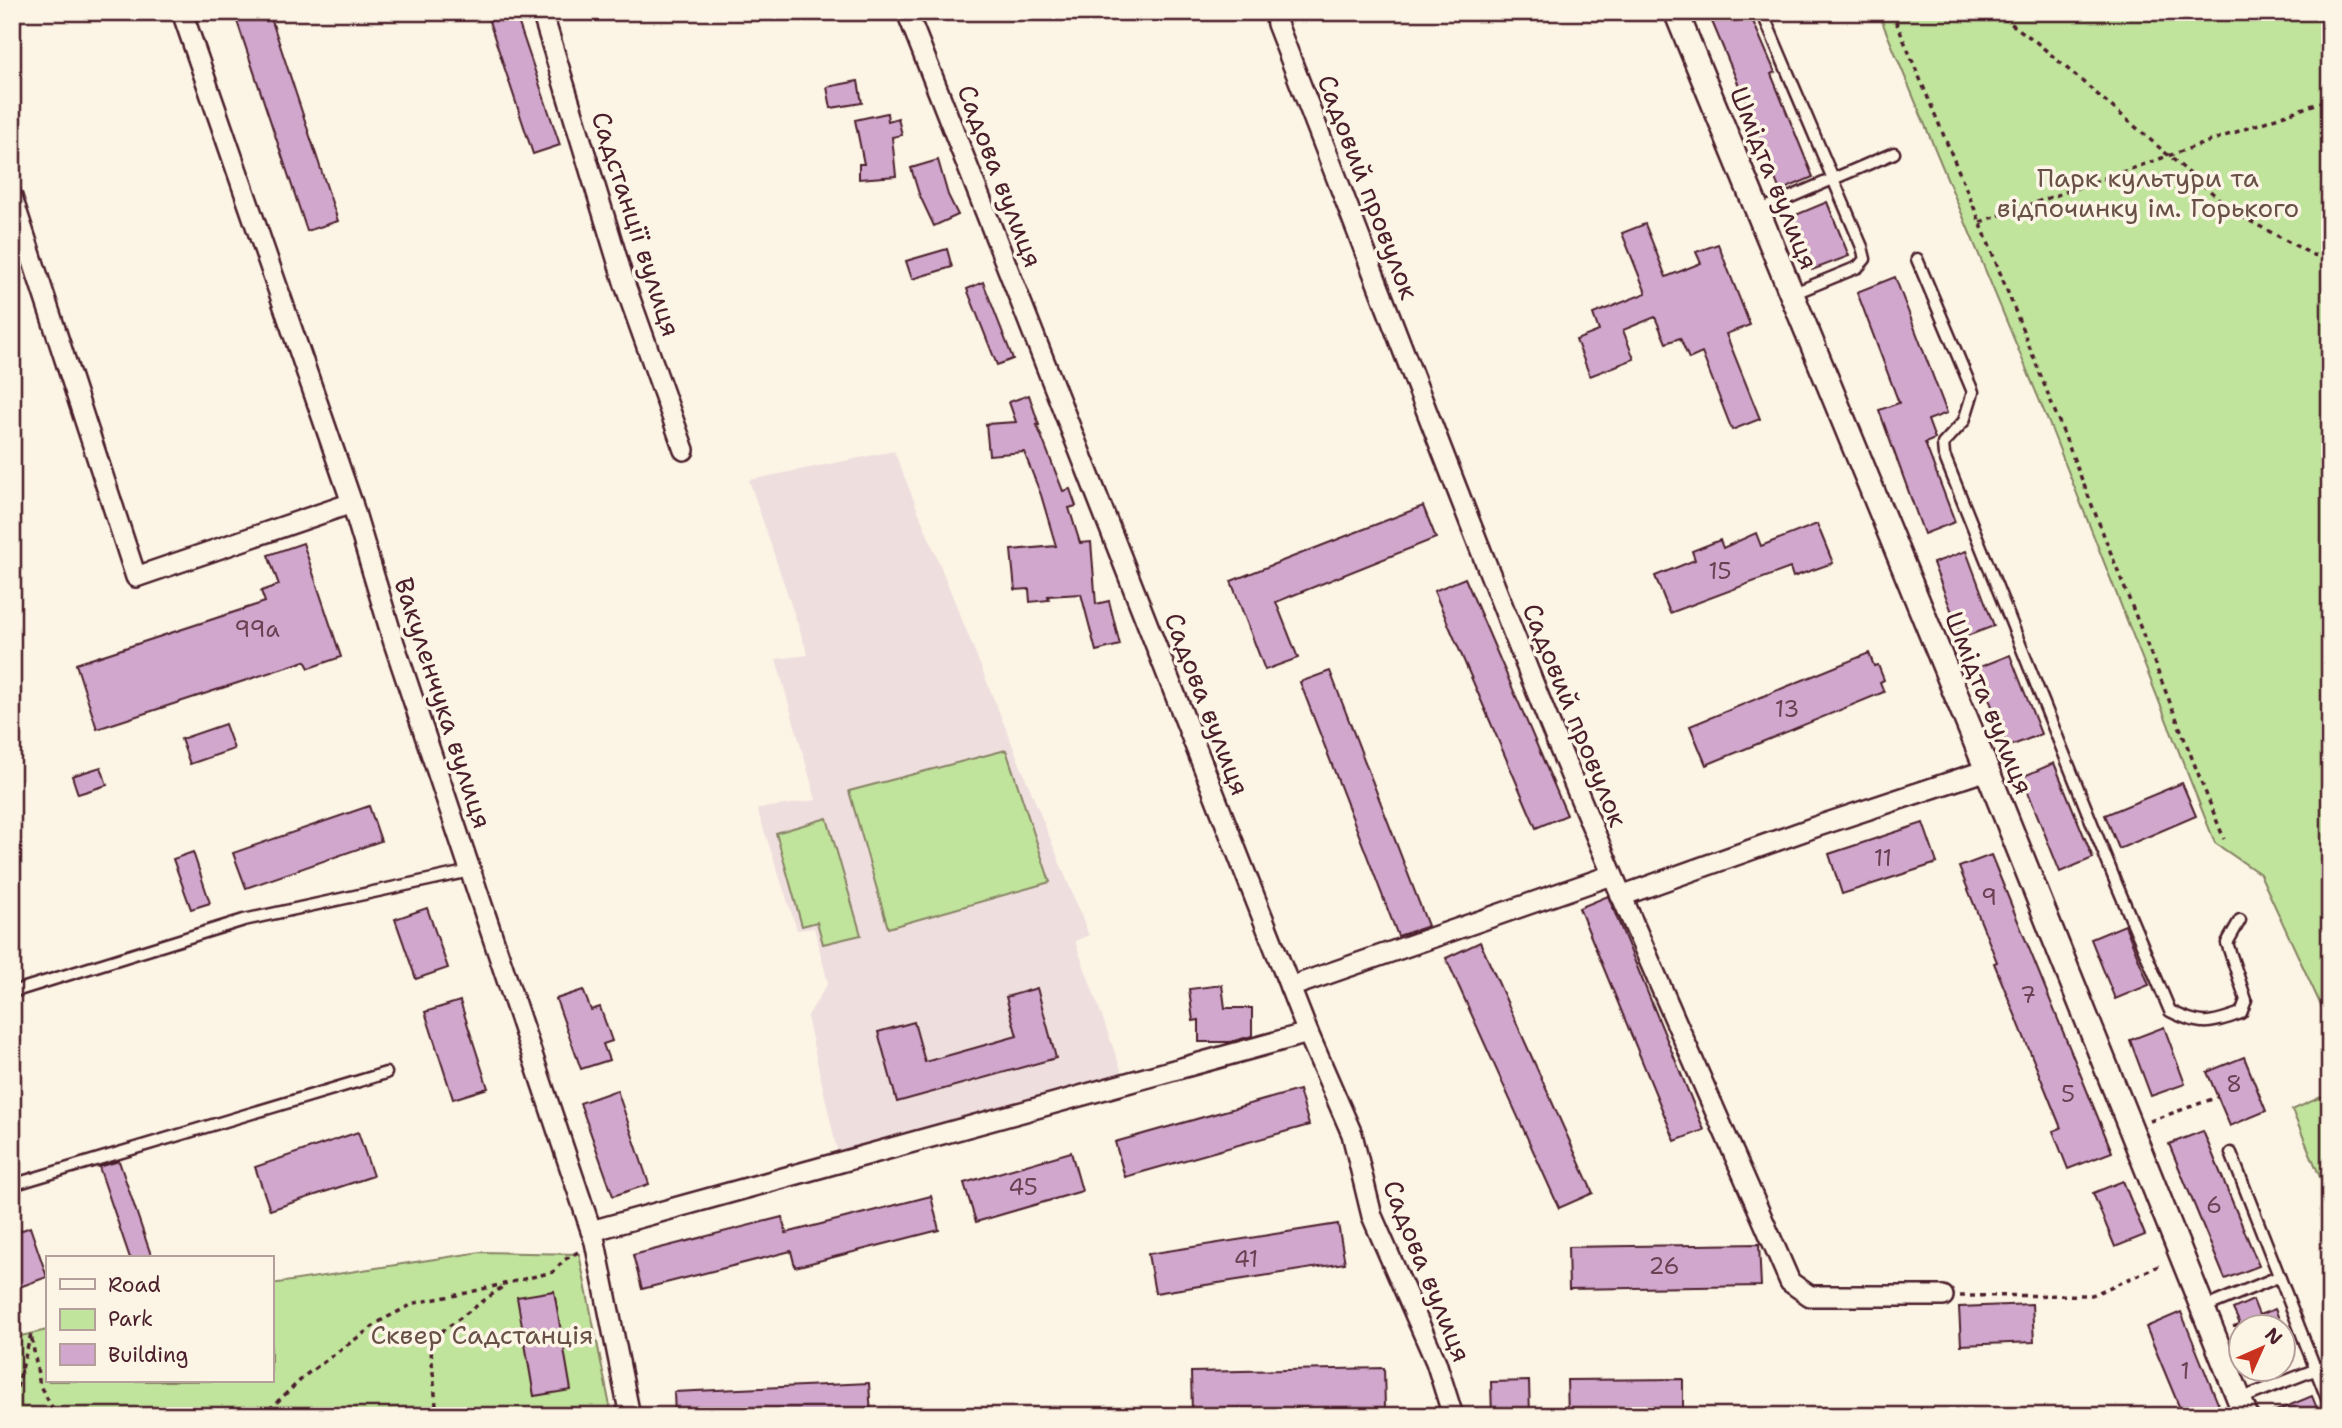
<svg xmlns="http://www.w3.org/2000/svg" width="2342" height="1428" font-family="'Shantell Sans',sans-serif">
<rect width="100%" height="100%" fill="#fcf5e5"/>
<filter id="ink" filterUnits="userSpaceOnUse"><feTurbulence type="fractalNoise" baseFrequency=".0143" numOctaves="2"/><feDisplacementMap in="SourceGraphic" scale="14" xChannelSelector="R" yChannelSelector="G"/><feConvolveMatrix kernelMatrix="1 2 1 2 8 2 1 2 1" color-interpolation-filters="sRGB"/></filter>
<g filter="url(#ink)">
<polygon fill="#efdede" points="894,451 1089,935 1075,941 1123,1075 838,1155 807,1017 828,983 814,928 797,930 757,809 816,800 776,659 808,655 749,480"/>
<g fill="#c1e49d" stroke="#868264" stroke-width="2">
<polygon points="1878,12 2330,12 2330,1025 2260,874 2215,843 2051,428"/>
<polygon points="1006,750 1050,882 888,928 849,791"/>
<polygon points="827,818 861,935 823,944 817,922 802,926 776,833"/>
<polygon points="2330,1093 2330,1201 2292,1110"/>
<polygon points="481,1252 579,1254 612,1416 12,1416 12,1338 47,1330 47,1381 271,1381 271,1284"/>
</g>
<g fill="#d1a7cd" stroke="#4a1f2b" stroke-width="2">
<polygon points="234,12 269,12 338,221 307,231"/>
<polygon points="486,12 515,12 560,145 533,154"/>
<polygon points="1708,12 1749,12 1775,72 1771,74 1813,177 1780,191 1747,108 1748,107"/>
<polygon points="858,81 862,103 831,108 827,87"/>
<polygon points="887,113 888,121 898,118 902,135 892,137 896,176 859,179 859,164 864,164 855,120"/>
<polygon points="938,160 948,195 958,215 934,226 919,194 911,168"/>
<polygon points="1827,202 1849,256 1812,270 1791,217"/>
<polygon points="1645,224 1666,277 1701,263 1696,252 1718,244 1750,325 1726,334 1760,419 1732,430 1702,353 1689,359 1680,338 1666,343 1655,317 1623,330 1634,359 1590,376 1576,340 1599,331 1593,314 1646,293 1622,233"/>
<polygon points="947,249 952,267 912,279 906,261"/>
<polygon points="1895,277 1947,413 1928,420 1935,439 1925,443 1955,522 1924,534 1879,410 1899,403 1857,292"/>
<polygon points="983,282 1013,359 997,365 967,289"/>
<polygon points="1029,395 1039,425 1037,425 1063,491 1070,489 1076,506 1069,508 1080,543 1091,542 1096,604 1109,601 1120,645 1096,651 1081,594 1048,596 1049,600 1030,602 1029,589 1015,590 1011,550 1056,546 1041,495 1024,452 989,455 986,424 1016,422 1009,402"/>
<polygon points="1423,506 1436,538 1276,602 1298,658 1265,670 1231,581"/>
<polygon points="1817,524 1833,563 1793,577 1790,568 1670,613 1655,576 1695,560 1692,551 1720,540 1723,548 1756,533 1761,546"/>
<polygon points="303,543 341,657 309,668 305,661 97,729 76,664 265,602 261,591 279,585 268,555"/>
<polygon points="1966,551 1994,626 1962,638 1933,563"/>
<polygon points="1465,578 1567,815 1536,828 1434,591"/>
<polygon points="1869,653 1874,666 1878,665 1884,680 1880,682 1884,692 1706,765 1690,726"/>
<polygon points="2010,655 2041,734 2008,747 1977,668"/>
<polygon points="1330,671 1428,926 1398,936 1300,682"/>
<polygon points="225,724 234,749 190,764 181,739"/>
<polygon points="2054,763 2093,858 2060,872 2022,777"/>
<polygon points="101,767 107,785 78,794 72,776"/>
<polygon points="2182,783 2196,816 2119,849 2105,815"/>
<polygon points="369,806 381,841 246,888 233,853"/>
<polygon points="1923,823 1937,863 1842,894 1829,854"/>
<polygon points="193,852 210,903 191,909 173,859"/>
<polygon points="1991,855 2112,1152 2068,1169 2053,1131 2061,1128 1994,963 1997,962 1959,867"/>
<polygon points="1608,896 1704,1130 1675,1141 1579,908"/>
<polygon points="427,908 448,968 416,979 395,919"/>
<polygon points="2125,925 2149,985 2115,999 2091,939"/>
<polygon points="1480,942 1593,1193 1559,1208 1446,958"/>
<polygon points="1222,985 1225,1008 1252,1008 1252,1036 1230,1042 1199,1042 1199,1020 1193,1021 1189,989"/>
<polygon points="1037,988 1056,1058 897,1102 878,1032 914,1022 925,1062 1017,1036 1006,997"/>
<polygon points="583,990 591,1010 600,1007 612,1041 603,1044 609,1060 581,1069 556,999"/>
<polygon points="460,1001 488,1088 453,1099 425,1012"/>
<polygon points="2164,1027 2185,1084 2151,1096 2130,1040"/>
<polygon points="2244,1057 2266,1111 2230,1126 2207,1072"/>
<polygon points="617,1090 649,1184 613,1196 580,1103"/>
<polygon points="1299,1090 1309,1125 1125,1177 1115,1142"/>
<polygon points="2203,1131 2259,1266 2225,1279 2169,1144"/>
<polygon points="358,1132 373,1176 270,1210 255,1167"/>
<polygon points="1071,1152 1082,1191 976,1222 964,1183"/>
<polygon points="119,1161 152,1258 130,1258 99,1167"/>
<polygon points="2123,1181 2145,1235 2115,1247 2093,1193"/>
<polygon points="931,1196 939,1230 795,1267 791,1251 642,1289 633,1255 782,1217 786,1233"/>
<polygon points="1338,1224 1345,1263 1155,1293 1148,1254"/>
<polygon points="30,1227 47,1277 17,1288 12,1274 12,1234"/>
<polygon points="1759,1244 1761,1286 1569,1289 1568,1247"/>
<polygon points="554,1291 571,1390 534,1396 517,1297"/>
<polygon points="2253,1300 2259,1315 2275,1309 2282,1326 2233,1326 2240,1324 2233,1309"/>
<polygon points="2032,1304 2034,1342 1961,1345 1959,1307"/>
<polygon points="2181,1312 2223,1416 2183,1416 2146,1327"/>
<polygon points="1384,1368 1385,1408 1192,1412 1191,1372"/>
<polygon points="1683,1379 1683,1415 1568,1416 1567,1380"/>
<polygon points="1529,1381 1530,1416 1492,1416 1491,1382"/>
<polygon points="869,1383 871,1416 675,1416 674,1392"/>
<polygon points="2312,1396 2320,1416 2266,1416 2266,1415"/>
</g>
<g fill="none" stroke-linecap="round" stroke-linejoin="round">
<g stroke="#4a1f2b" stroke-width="15">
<g id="service">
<polyline points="1762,12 1862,247 1865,259 1858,267 1792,294"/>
<polyline points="1758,211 1894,153"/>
<path d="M1917,259l56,133 -9,29 -21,23 1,11 172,428 54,128c30,15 39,14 71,2l5,-13 -19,-57 13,-23"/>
<polyline points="12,992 244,920 470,871"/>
<polyline points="2231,1153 2330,1406"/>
<polyline points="12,1185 386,1073"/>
<polyline points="2203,1308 2278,1277"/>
<polyline points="2240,1399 2330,1364"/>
</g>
</g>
<g stroke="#4a1f2b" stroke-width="24">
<g id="minor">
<polyline points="182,12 352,503 394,643 595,1242 630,1416"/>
<polyline points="542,12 625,285 684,450"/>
<polyline points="907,12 1308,1033 1352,1134 1372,1216 1436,1362 1453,1416"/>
<path d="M1275,12l2,12c85,218 168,438 255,656 81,203 171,402 258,602l20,14h133"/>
<polyline points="12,197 136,577 352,503"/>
<polyline points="1621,896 1815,827 1987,770"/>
<polyline points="1290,987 1612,875"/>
<polyline points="591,1231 1308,1033"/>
</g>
</g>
<g stroke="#4a1f2b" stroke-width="28">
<polyline id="tertiary" points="1676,12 1987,770 2246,1416"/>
</g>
<g stroke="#4a1f2b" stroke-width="3.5" stroke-dasharray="5 5" stroke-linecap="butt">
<polyline points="1892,12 1980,222 2224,839"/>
<polyline points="1995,12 2035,41 2237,214 2313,255 2330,258"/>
<polyline points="1980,222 2330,99"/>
<polyline points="2150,1121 2218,1097"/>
<polyline points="1960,1296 2092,1295 2163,1264"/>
<polyline points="12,1407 31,1334 40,1386 57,1416"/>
<polyline points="262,1416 307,1374 382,1320 415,1303 462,1294 553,1272 564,1260 578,1252"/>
<polyline points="437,1416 430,1340 505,1285"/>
</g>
<use href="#service" stroke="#fcf5e5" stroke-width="10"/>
<use href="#minor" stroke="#fcf5e5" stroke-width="19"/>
<use href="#tertiary" stroke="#fcf5e5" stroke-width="23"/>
</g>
</g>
<g text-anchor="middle" stroke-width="7" stroke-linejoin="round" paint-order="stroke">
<g font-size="23" fill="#6c4154">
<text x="1720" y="579">15</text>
<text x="257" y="637">99а</text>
<text x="1787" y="717">13</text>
<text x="1883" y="866">11</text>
<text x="1989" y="905">9</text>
<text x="2028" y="1003">7</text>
<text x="2234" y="1092">8</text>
<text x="2068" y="1102">5</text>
<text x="1023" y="1195">45</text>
<text x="2214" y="1213">6</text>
<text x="1246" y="1267">41</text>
<text x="1664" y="1274">26</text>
<text x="2185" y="1379">1</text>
</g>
<g font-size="26" fill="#4a1f2b" stroke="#fcf5e5">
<text transform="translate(1000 176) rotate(69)" y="9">Садова вулиця</text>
<text transform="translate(1774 178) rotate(68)" y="9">Шмідта вулиця</text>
<text transform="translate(1368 187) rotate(69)" y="9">Садовий провулок</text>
<text transform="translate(636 224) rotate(72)" y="9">Садстанції вулиця</text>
<text transform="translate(443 703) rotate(72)" y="9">Вакуленчука вулиця</text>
<text transform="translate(1989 703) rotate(68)" y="9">Шмідта вулиця</text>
<text transform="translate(1207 704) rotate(69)" y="9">Садова вулиця</text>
<text transform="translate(1575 715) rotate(68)" y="9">Садовий провулок</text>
<text transform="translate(1427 1271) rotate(68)" y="9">Садова вулиця</text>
</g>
<g font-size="26" fill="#685048" stroke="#fcf5e5">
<text x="2148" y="187">Парк культури та<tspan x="2148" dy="30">відпочинку ім. Горького</tspan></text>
<text x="482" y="1344">Сквер Садстанція</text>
</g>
</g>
<rect width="2342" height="1428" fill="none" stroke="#fcf5e5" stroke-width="42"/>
<rect x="21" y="21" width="2300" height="1386" fill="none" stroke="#4a1f2b" stroke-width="2.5" filter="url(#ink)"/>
<rect x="46" y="1256" width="228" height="126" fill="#fcf5e5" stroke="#b59f9b" stroke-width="2"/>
<rect x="60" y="1279" width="35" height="10" fill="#fcf5e5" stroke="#b59f9b" stroke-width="2"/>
<text x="108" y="1292" font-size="21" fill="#4a1f2b">Road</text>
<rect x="60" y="1309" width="35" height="21" fill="#c1e49d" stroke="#b59f9b" stroke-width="2"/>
<text x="108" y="1326" font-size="21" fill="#4a1f2b">Park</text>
<rect x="60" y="1344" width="35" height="21" fill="#d1a7cd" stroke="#b59f9b" stroke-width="2"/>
<text x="108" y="1362" font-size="21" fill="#4a1f2b">Building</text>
<g transform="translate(2262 1348) rotate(45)"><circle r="33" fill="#fcf5e5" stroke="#b59f9b" stroke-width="2"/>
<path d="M0-5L12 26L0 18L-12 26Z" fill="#c8321e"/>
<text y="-10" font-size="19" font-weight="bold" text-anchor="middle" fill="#4a1f2b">N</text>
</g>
</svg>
